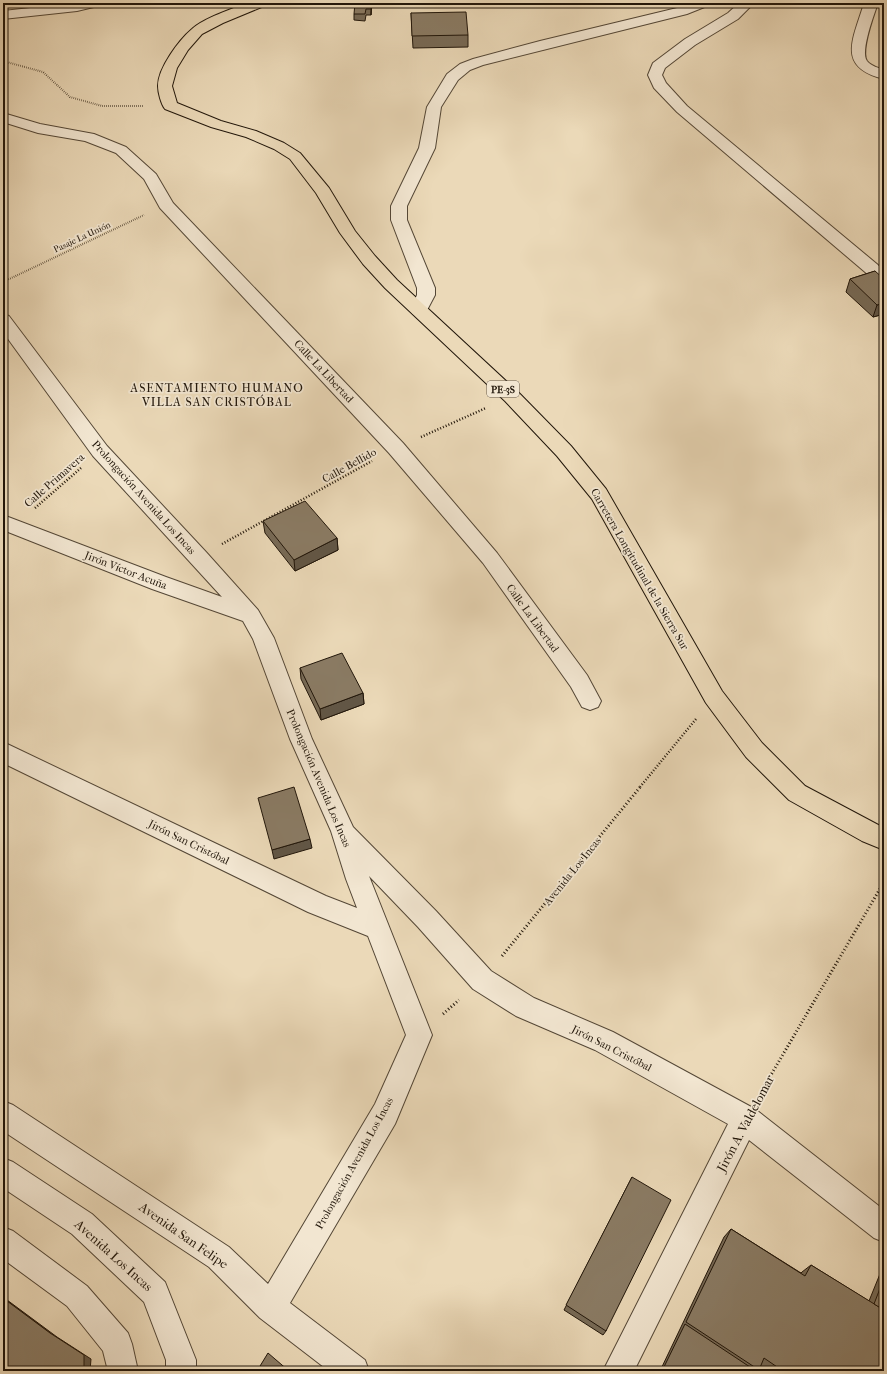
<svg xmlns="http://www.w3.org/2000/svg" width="887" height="1374" font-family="'IM FELL French Canon',serif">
<rect width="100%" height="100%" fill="#ebd9b8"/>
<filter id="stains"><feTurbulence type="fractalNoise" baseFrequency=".005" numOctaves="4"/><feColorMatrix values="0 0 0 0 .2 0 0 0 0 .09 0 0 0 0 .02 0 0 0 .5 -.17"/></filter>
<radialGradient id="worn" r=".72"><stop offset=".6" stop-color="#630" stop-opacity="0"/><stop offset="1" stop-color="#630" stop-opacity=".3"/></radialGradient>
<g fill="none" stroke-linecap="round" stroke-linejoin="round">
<g stroke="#544736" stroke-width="2">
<g id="minor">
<polygon points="76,3 100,3 98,6 77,11 3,19 3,11"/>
<polygon points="690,3 709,3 707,6 687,14 483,65 470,70 458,80 441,107 435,148 407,206 407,220 435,288 435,295 425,314 419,316 413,314 410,310 417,295 417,288 391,220 391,206 419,148 427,107 447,74 460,64 473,59 540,41 677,8"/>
<polygon points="739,3 754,3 738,19 695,45 665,68 662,75 666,83 687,106 884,270 884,284 878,283 677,112 654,88 648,75 653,63 685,39 728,13"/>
<path d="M864,3h14c-4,12 -18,48 -11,58 4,5 12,7 17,9v9c-49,-12 -30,-41 -20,-76z"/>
<polygon points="3,113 40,124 94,134 126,147 156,174 173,203 403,443 497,553 587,675 601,701 598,707 590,710 582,707 571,687 483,563 389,453 160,208 144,179 116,153 85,141 38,133 3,122"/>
<polygon points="3,314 9,316 107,446 206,552 258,610 274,638 312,739 353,827 436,911 491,971 534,998 613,1032 755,1109 884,1210 884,1242 874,1238 749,1140 634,1371 603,1371 728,1124 595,1050 516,1016 473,989 418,927 369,876 432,1035 395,1124 290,1303 365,1360 369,1371 329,1371 260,1318 209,1267 3,1131 3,1101 13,1105 229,1247 268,1284 375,1104 406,1035 368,936 308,912 3,763 3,742 326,896 357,908 346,879 331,831 290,739 253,639 243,621 152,589 3,530 3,515 166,577 222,597 93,456 3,332"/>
<polygon points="3,1158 13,1162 92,1214 165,1282 196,1360 196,1371 166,1371 166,1360 144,1302 72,1234 3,1188"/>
<polygon points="3,1227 13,1231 87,1286 128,1333 132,1344 138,1371 108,1371 103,1351 67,1306 3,1259"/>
</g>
</g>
<g stroke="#21160a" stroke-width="2">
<path id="highway" d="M247,3h19l-2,3 -41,17 -21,11 -14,16 -11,18 -5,18 5,17 44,18 35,10 28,12 16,10 29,35 26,43 20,25 22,24 122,113 52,53 35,43 116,202 40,52 43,43 79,42v22l-22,-9 -73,-41 -43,-43 -40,-54 -114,-204 -35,-43 -52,-55 -120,-113 -22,-24 -23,-31 -24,-40 -26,-34 -16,-10 -28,-12 -35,-10 -46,-18c-4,-5 -7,-17 -7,-23 0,-18 21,-46 34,-57 12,-11 40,-20 55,-26z"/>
</g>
<g stroke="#21160a" stroke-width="2" stroke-dasharray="0.5 1.5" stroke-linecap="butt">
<polyline points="3,61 43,72 70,97 102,106 144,106"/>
<polyline points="3,282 144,215"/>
</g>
<g stroke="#21160a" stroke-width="2.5" stroke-dasharray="1 2" stroke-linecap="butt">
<polyline points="421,437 486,408"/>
<polyline points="35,508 81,468"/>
<polyline points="222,544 372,461"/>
<polyline points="640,787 696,719"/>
</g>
<g stroke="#21160a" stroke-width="3" stroke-dasharray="1 2.5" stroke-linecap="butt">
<polyline points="502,956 641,786"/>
<polyline points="443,1014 459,1000"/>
<polyline points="761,1092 884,882"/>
</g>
<use href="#minor" fill="#f2e6d1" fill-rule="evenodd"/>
<use href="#highway" fill="#ebd9b8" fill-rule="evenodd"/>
</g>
<g fill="#776a56" stroke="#21160a">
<polygon points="372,3 371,15 366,15 365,21 354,20 354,14"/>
<polygon points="411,13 468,35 468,47 413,48"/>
<polygon points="883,254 884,254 884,271 879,266"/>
<polygon points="875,271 884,314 873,317 846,292 850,279"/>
<polygon points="263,521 337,538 338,550 295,571 265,533"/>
<polygon points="300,668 363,693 364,704 321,720 301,679"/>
<polygon points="632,1177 606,1331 603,1335 564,1310"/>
<polygon points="731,1229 801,1273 802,1272 811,1265 869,1301 884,1264 884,1371 768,1371 760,1366 759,1370 757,1371 660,1371 724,1237"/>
</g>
<g fill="#615646" stroke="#21160a">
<polygon points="371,3 372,3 371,15"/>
<polygon points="884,303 884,314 873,317 877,305"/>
<polygon points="337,538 338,550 295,571 294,560"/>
<polygon points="363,693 364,704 321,720 320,709"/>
<polygon points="310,839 312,848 274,859 272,850"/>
<polygon points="3,1297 57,1337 91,1359 90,1371 84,1371 50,1333 3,1298"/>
</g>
<g fill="#8a7b64" stroke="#21160a">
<polygon points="355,3 371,3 371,9 366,9 365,14 354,14"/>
<polygon points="466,12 468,35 412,36 411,13"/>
<polygon points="875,271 884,279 884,303 877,305 850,279"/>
<polygon points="305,501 337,538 294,560 263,521"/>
<polygon points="342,653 363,693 320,709 300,668"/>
<polygon points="294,787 310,839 272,850 258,798"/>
<polygon points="632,1177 671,1200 606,1331 566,1305"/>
<polygon points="731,1229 805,1276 811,1265 884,1310 884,1371 783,1371 764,1358 759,1370 686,1322"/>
<polygon points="884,1278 884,1310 874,1304"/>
<polygon points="3,1298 50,1333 84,1355 84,1371 3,1371"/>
<polygon points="685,1324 756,1371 662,1371"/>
<polygon points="268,1353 289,1371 257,1371"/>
</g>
<g text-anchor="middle" stroke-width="3.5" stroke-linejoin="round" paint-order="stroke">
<g font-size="9" fill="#21160a" stroke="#f2e6d1">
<text transform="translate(82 237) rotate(-25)" y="3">Pasaje La Unión</text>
</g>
<rect fill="#f2e6d1" stroke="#605446" stroke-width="1" x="487" y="381" width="32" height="16" rx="3"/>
<g font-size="10" font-weight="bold" fill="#21160a">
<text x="503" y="393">PE-3S</text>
</g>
<g font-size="11" fill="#21160a" stroke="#f2e6d1">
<text transform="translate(324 371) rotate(47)" y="4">Calle La Libertad</text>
<text transform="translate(349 465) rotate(-29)" y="4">Calle Bellido</text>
<text transform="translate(54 480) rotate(-41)" y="4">Calle Primavera</text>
<text transform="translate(144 497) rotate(48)" y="4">Prolongación Avenida Los Incas</text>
<text transform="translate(640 569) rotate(60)" y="4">Carretera Longitudinal de la Sierra Sur</text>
<text transform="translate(126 570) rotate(21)" y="4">Jirón Víctor Acuña</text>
<text transform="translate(533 618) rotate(54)" y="4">Calle La Libertad</text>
<text transform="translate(319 778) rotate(67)" y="4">Prolongación Avenida Los Incas</text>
<text transform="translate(189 842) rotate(26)" y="4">Jirón San Cristóbal</text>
<text transform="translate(572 871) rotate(-51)" y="4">Avenida Los Incas</text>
<text transform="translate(612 1048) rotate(27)" y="4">Jirón San Cristóbal</text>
<text transform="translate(354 1163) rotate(-61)" y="4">Prolongación Avenida Los Incas</text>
</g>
<g font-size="12" letter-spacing="1" fill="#21160a" stroke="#f2e6d1">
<text x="217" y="392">ASENTAMIENTO HUMANO<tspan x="217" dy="14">VILLA SAN CRISTÓBAL</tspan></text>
</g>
<g font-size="13" fill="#21160a" stroke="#f2e6d1">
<text transform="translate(745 1123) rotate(-62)" y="5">Jirón A. Valdelomar</text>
<text transform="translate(184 1235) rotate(35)" y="5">Avenida San Felipe</text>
<text transform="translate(114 1255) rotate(42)" y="5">Avenida Los Incas</text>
</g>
</g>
<rect width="887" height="1374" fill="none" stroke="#ebd9b8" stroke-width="16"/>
<rect x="4" y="4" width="879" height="1366" fill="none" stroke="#21160a" stroke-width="2"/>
<rect x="8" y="8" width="871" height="1358" fill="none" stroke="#21160a"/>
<rect width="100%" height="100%" filter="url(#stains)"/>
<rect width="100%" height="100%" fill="url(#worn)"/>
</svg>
